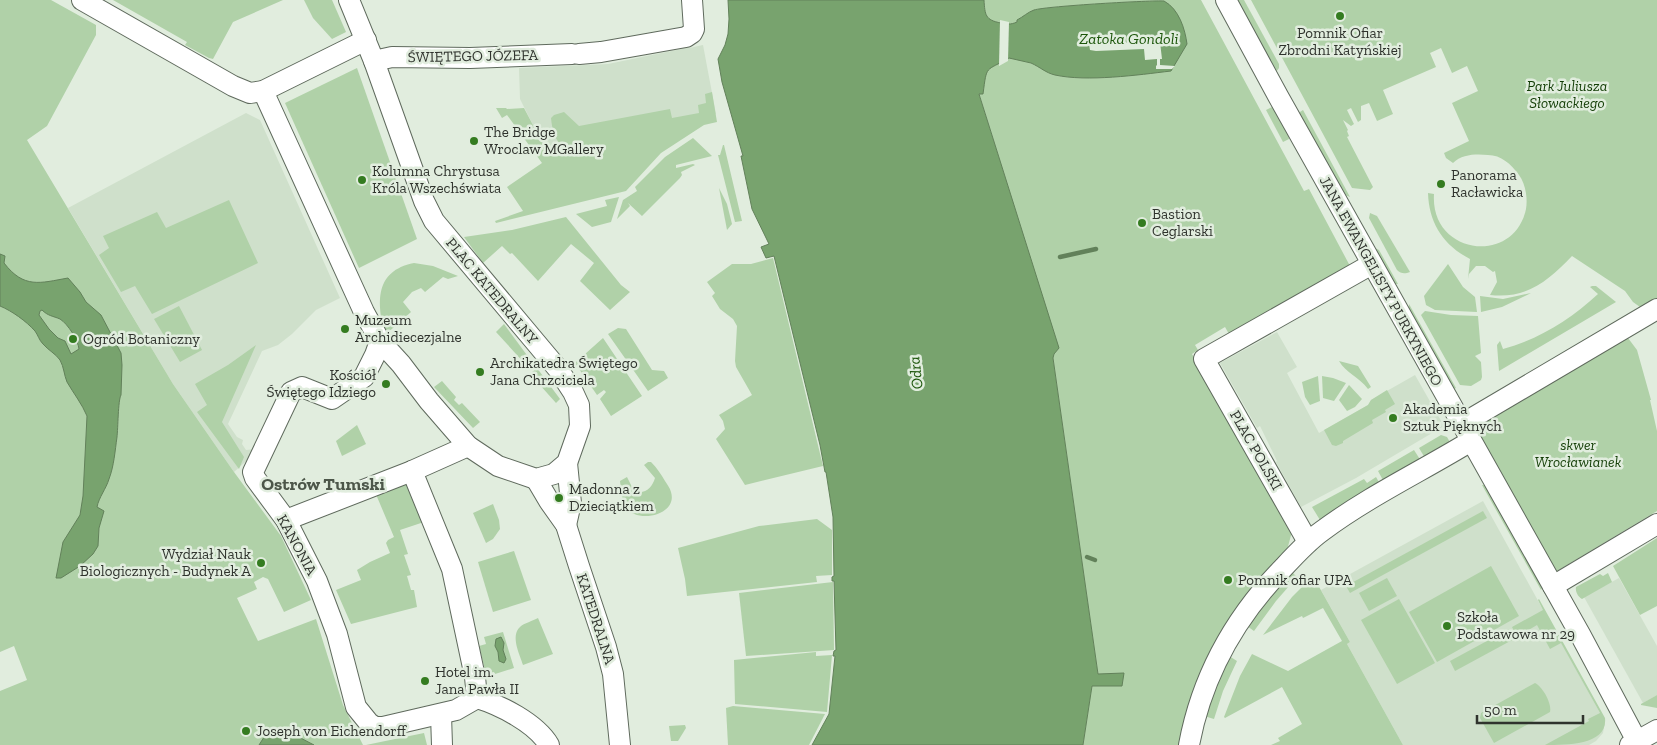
<svg xmlns="http://www.w3.org/2000/svg" width="1657" height="745" font-family="'Zilla Slab',serif">
<rect width="100%" height="100%" fill="#e1edde"/>
<g fill="#cfe0cb">
<polygon points="703,45 716,114 549,148 534,127 520,99 519,68 608,64 681,49 683,46 686,46 689,48"/>
<polygon points="246,113 260,120 340,298 316,310 292,334 278,345 262,351 228,424 237,437 243,440 242,444 246,450 256,449 253,455 234,472 173,384 68,208"/>
<polygon points="1277,332 1297,367 1287,373 1319,433 1368,405 1371,400 1415,375 1444,426 1356,478 1301,507 1276,462 1277,461 1260,426 1257,428 1220,363"/>
<polygon points="1483,501 1605,722 1603,733 1596,741 1589,745 1403,745 1347,644 1350,642 1321,590"/>
<polygon points="1619,578 1657,646 1657,695 1643,703 1584,597"/>
</g>
<g fill="#b0d1a8">
<polygon points="0,0 51,0 96,25 96,35 47,126 27,140 173,384 234,472 281,536 311,600 284,612 268,579 263,577 254,582 257,589 237,598 258,641 316,619 343,705 363,745 0,745 0,691 27,680 14,646 0,652"/>
<polygon points="113,0 283,0 233,22 213,59 209,58 185,45 187,42"/>
<polygon points="304,0 332,0 346,32 332,39 313,18"/>
<polygon points="984,0 1201,0 1304,191 1309,189 1350,266 1229,334 1225,327 1195,345 1198,350 1192,354 1293,528 1287,550 1180,745 1083,745 1092,685 1098,674 1053,358 1054,354 1058,348 979,93 985,14"/>
<polygon points="1237,0 1244,0 1279,64 1279,68 1276,72"/>
<path d="M1251,0h406v304l-17,3 -7,-5 -8,-11 -53,-35c-24,25 -45,43 -82,39l7,-13 -2,-11 -2,1 -8,-6h-9l-7,8 -1,5 2,-20c-27,-14 -41,-36 -42,-66l6,1c-4,61 80,72 92,15 2,-12 -1,-26 -7,-34 -8,-11 -18,-20 -31,-20 -12,-1 -26,-1 -35,8l-7,-5 -2,-5 25,-12 -17,-38 26,-12 -11,-25 -15,7 -11,-25 -11,5 6,14 -53,23 10,24 -16,7 -8,-18 -8,3v14l-3,2 -7,-14 -4,2 7,14 -3,2 -8,-6 5,10 -1,1 2,5 -2,1 26,50 -3,3 -18,-2z"/>
<polygon points="357,68 417,239 359,268 285,103"/>
<path d="M712,92l5,30 -13,3 -43,28 -35,38 -130,32 -1,-2 28,-10 -16,-24 35,-24 -35,-48 -5,3 -6,-10h10l1,1 17,-1 10,19 15,21 12,-3c-7,-7 -9,-17 -10,-27l3,-3 10,-3 15,14 91,-17 2,9 27,-5 -1,-8 8,-2 -1,-9z"/>
<polygon points="1272,107 1288,129 1289,139 1283,142 1266,110"/>
<polygon points="1303,110 1350,197 1343,194 1299,115 1300,112"/>
<polygon points="693,138 712,156 676,165 676,168 693,164 695,165 681,172 682,175 680,178 642,216 628,203 630,206 617,219 623,200 637,191 635,187 665,157"/>
<polygon points="723,145 724,145 742,221 735,222 718,155 720,155"/>
<polygon points="719,188 727,204 732,224 727,230"/>
<polygon points="619,197 611,222 592,227 576,214 607,206 605,200"/>
<polygon points="229,200 258,263 152,314 135,286 121,292 99,255 109,248 103,236 157,212 166,228"/>
<path d="M1370,213l7,3 33,56c-5,2 -9,2 -13,-2l-28,-52z"/>
<polygon points="566,217 621,285 630,292 610,310 580,281 594,263 571,244 538,281 512,253 510,254 502,246 483,263 464,237 512,230"/>
<polygon points="1373,247 1379,250 1398,284 1395,284"/>
<polygon points="773,258 823,466 745,485 716,439 725,429 723,421 719,415 752,395 736,367 735,361 737,326 733,319 720,309 712,296 715,293 707,282 732,264 751,264"/>
<path d="M414,263l19,3 25,10 -10,3 -5,-2 -18,15 -4,-4 -9,4 -9,10 8,10 -26,23c-8,-32 -11,-64 29,-72z"/>
<polygon points="1448,264 1463,287 1475,297 1477,312 1435,310 1426,305 1424,296"/>
<path d="M1592,286h4l20,16 -117,69 -2,-26 3,-4 3,8c36,-10 67,-29 95,-55l-8,-7z"/>
<polygon points="1531,293 1502,307 1481,312 1480,296 1503,299"/>
<polygon points="1409,304 1456,388 1452,390 1409,309"/>
<polygon points="179,306 202,350 180,362 154,319"/>
<polygon points="1425,311 1451,315 1478,316 1481,353 1475,356 1481,362 1482,377 1481,380 1471,386 1460,385 1421,315"/>
<polygon points="504,324 532,362 527,366 496,332"/>
<polygon points="618,328 626,329 652,370 664,371 668,378 648,391 608,334"/>
<polygon points="1625,334 1637,350 1651,400 1650,400 1657,431 1657,511 1557,571 1552,566 1478,434 1480,420"/>
<polygon points="603,338 642,396 611,416 600,399 606,392 604,390 597,395 575,363"/>
<polygon points="256,345 222,422 244,457 239,469 197,412 207,405 195,384 228,365"/>
<path d="M1339,361l19,5 13,21 -3,2c-9,-12 -22,-16 -29,-28z"/>
<polygon points="537,368 560,399 556,403 539,384 539,379 532,372"/>
<polygon points="1318,376 1320,401 1310,405 1305,397 1302,382"/>
<polygon points="1322,376 1333,378 1346,383 1334,401 1323,398"/>
<polygon points="442,381 456,397 454,400 459,405 462,403 480,422 473,428 434,387"/>
<polygon points="1349,385 1362,399 1355,407 1347,411 1339,400"/>
<polygon points="1387,390 1395,404 1385,410 1386,412 1372,420 1373,423 1343,441 1343,443 1336,446 1332,445 1324,430 1368,405 1371,400"/>
<polygon points="357,425 366,444 342,456 336,441"/>
<polygon points="1441,435 1447,437 1452,446 1425,458 1419,448"/>
<polygon points="1414,450 1421,461 1384,482 1378,471"/>
<path d="M648,462h3c6,6 10,12 14,19 2,3 5,7 6,11 7,23 -33,32 -45,16 -4,-6 -5,-19 -6,-27l7,-4 7,14c11,4 18,-3 21,-13l-11,-13z"/>
<polygon points="1376,477 1380,484 1320,520 1312,507 1364,479 1367,483"/>
<polygon points="410,479 427,521 400,530 408,554 404,555 411,575 407,576 411,590 414,590 417,607 351,624 336,590 361,580 357,570 370,562 390,553 386,543 388,540 394,537 375,492"/>
<polygon points="1482,485 1485,485 1544,584 1541,590"/>
<polygon points="493,504 499,520 500,529 493,539 486,543 473,513"/>
<polygon points="1483,511 1487,518 1350,593 1346,586"/>
<polygon points="817,519 832,530 832,575 816,576 817,582 687,596 685,579 678,548 759,526"/>
<polygon points="1657,538 1657,606 1640,615 1613,566"/>
<polygon points="514,551 531,600 493,612 478,562"/>
<polygon points="1491,566 1519,616 1437,662 1409,612"/>
<polygon points="1291,571 1297,577 1276,601 1254,631 1247,626"/>
<path d="M1608,573l4,9 -30,17c-4,-2 -7,-8 -6,-12l24,-13 3,2z"/>
<polygon points="1313,576 1350,642 1347,644 1403,745 1271,745 1280,741 1278,738 1302,724 1282,687 1225,718 1224,717 1240,676 1252,654 1288,671 1342,641 1323,608 1303,618 1302,616 1263,635 1292,597"/>
<polygon points="1387,578 1397,596 1369,611 1359,593"/>
<polygon points="833,582 834,650 746,656 739,593"/>
<polygon points="1399,599 1435,663 1397,684 1361,620"/>
<path d="M1539,599l66,119c3,27 -37,27 -60,27l44,-24 -1,-2 12,-6 -39,-70 -11,6 -13,-24 -20,12 -5,-10 31,-17 -5,-10z"/>
<path d="M538,618l15,36 -30,11c-3,-10 -13,-29 -3,-38 4,-4 13,-6 18,-9z"/>
<polygon points="1509,629 1514,639 1455,671 1450,661"/>
<polygon points="503,632 514,668 495,674 494,672 486,674 479,646 486,644 484,637"/>
<polygon points="816,652 816,656 832,655 827,712 735,704 734,660"/>
<polygon points="1229,656 1237,661 1223,691 1214,719 1204,716"/>
<path d="M1535,683c8,4 17,21 15,29l-56,31 -14,-25 1,-5z"/>
<polygon points="1657,695 1657,708 1641,705 1641,704"/>
<polygon points="733,706 825,714 809,745 728,745 726,708"/>
<polygon points="685,725 686,728 678,741 671,741 669,726"/>
<polygon points="424,733 427,745 366,745"/>
</g>
<g fill="#78a36e" stroke="#62815a" fill-rule="evenodd">
<path d="M728,0h256c1,15 1,20 17,23 7,1 9,2 16,-1v-2c6,-3 11,-8 17,-10 13,-4 120,-10 130,-9 15,8 21,28 23,43l-16,27c-33,4 -84,11 -116,4 -9,-2 -15,-8 -24,-12 -7,-2 -15,-3 -22,-5 -24,14 -22,6 -26,36h-4l80,254 -5,6 -1,4 45,316 26,-1 -2,13h-30l-9,59h-271l17,-31 6,-58h-2l1,-5 2,-1 -2,-69h-2v-4l2,-1 -1,-59 -7,-45h-1l-5,-27 -46,-189 -8,2 -5,-11 8,-3 -17,-35 -11,-53h2l-21,-74 -4,-23 7,-14 3,-11 1,-15z"/>
<path d="M0,254l5,2 -1,7c20,26 36,20 64,15l12,14 6,10 15,13 20,38 1,12 -1,30c-3,5 -3,34 -4,42 -2,14 -3,29 -8,42 -3,10 -10,18 -12,28l7,4 -5,17 -1,18 -5,8 -13,12 -19,12h-5l7,-36 17,-27 3,-19 4,-80c-5,-12 -13,-22 -20,-34 -3,-7 -3,-15 -7,-22 -4,-6 -12,-10 -17,-16 -4,-4 -5,-9 -8,-13 -9,-10 -23,-20 -35,-25zM42,310c6,6 11,6 18,9 8,5 18,21 19,30l-8,5 -6,-13 -7,-3 -9,-9 -10,-14 1,-4z"/>
<polygon points="501,637 504,643 503,650 506,659 504,663 499,661 498,652 495,646 496,639"/>
<polygon points="270,731 273,733 275,732 291,733 314,745 259,745 266,734"/>
</g>
<g fill="#e1edde">
<polygon points="1000,20 1009,22 1008,61 999,66"/>
<polygon points="1143,42 1160,42 1162,59 1160,59 1160,65 1175,66 1172,69 1156,69 1156,66 1157,65 1157,59 1145,60 1144,49 1096,51 1090,50 1089,44"/>
</g>
<g fill="none" stroke-linecap="round" stroke-linejoin="round">
<g stroke="#62815a" stroke-width="4.5">
<polyline points="1060,257 1096,249"/>
<polyline points="1087,557 1095,560"/>
</g>
<g stroke="#5f6a5d" stroke-width="22">
<g id="minor">
<polyline points="82,0 233,86 250,93 263,91 366,40"/>
<polyline points="1226,0 1278,96 1581,636 1639,745"/>
<polyline points="579,54 601,52 686,37 692,33 694,29 692,0"/>
<polyline points="374,61 392,57 470,58 572,54"/>
<polyline points="263,91 364,312 380,341 401,364 429,401 468,446 498,466 536,479 554,474 567,463 580,426 579,405 573,392 558,369 434,221 424,201 374,61 349,0"/>
<path d="M380,341l-5,14 -11,22 -32,22 -30,-12 -11,5 -38,80 2,6 31,42 31,61 20,53 19,73 13,16 6,4h8l73,-17 21,-12c23,7 59,25 72,47"/>
<polyline points="1462,424 1657,309"/>
<polyline points="412,471 452,569 475,677 477,698"/>
<polyline points="536,479 549,501 566,525 579,566 606,647 613,674 620,745"/>
<polyline points="286,520 412,471 468,446"/>
<polyline points="566,525 571,503 567,463"/>
<polyline points="1308,542 1204,359 1372,264"/>
<polyline points="1553,586 1657,524"/>
<polyline points="441,715 442,745"/>
<path d="M1189,745c13,-69 46,-128 95,-178 12,-13 24,-26 38,-36 47,-35 100,-60 149,-90"/>
<polyline points="1630,745 1657,730"/>
</g>
</g>
<use href="#minor" stroke="#fff" stroke-width="20"/>
</g>
<g fill="#347c20" stroke="#e1edde" stroke-width="2">
<circle cx="1340" cy="16" r="5"/>
<circle cx="474" cy="141" r="5"/>
<circle cx="362" cy="180" r="5"/>
<circle cx="1441" cy="184" r="5"/>
<circle cx="1142" cy="223" r="5"/>
<circle cx="345" cy="329" r="5"/>
<circle cx="73" cy="339" r="5"/>
<circle cx="480" cy="372" r="5"/>
<circle cx="386" cy="384" r="5"/>
<circle cx="1393" cy="418" r="5"/>
<circle cx="559" cy="498" r="5"/>
<circle cx="261" cy="563" r="5"/>
<circle cx="1228" cy="580" r="5"/>
<circle cx="1447" cy="626" r="5"/>
<circle cx="425" cy="681" r="5"/>
<circle cx="246" cy="731" r="5"/>
</g>
<g text-anchor="middle" stroke-width="5" stroke-linejoin="round" paint-order="stroke">
<g font-size="15" fill="#2f332d" stroke="#e1edde" text-anchor="start">
<text x="1340" y="38" text-anchor="middle">Pomnik Ofiar<tspan x="1340" dy="17">Zbrodni Katyńskiej</tspan></text>
<text x="484" y="137">The Bridge<tspan x="484" dy="17">Wroclaw MGallery</tspan></text>
<text x="372" y="176">Kolumna Chrystusa<tspan x="372" dy="17">Króla Wszechświata</tspan></text>
<text x="1451" y="180">Panorama<tspan x="1451" dy="17">Racławicka</tspan></text>
<text x="1152" y="219">Bastion<tspan x="1152" dy="17">Ceglarski</tspan></text>
<text x="355" y="325">Muzeum<tspan x="355" dy="17">Archidiecezjalne</tspan></text>
<text x="83" y="344">Ogród Botaniczny</text>
<text x="490" y="368">Archikatedra Świętego<tspan x="490" dy="17">Jana Chrzciciela</tspan></text>
<text x="376" y="380" text-anchor="end">Kościół<tspan x="376" dy="17">Świętego Idziego</tspan></text>
<text x="1403" y="414">Akademia<tspan x="1403" dy="17">Sztuk Pięknych</tspan></text>
<text x="569" y="494">Madonna z<tspan x="569" dy="17">Dzieciątkiem</tspan></text>
<text x="251" y="559" text-anchor="end">Wydział Nauk<tspan x="251" dy="17">Biologicznych - Budynek A</tspan></text>
<text x="1238" y="585">Pomnik ofiar UPA</text>
<text x="1457" y="622">Szkoła<tspan x="1457" dy="17">Podstawowa nr 29</tspan></text>
<text x="435" y="677">Hotel im.<tspan x="435" dy="17">Jana Pawła II</tspan></text>
<text x="256" y="736">Joseph von Eichendorff</text>
</g>
<g font-size="15" fill="#2f332d" stroke="#e1edde">
<text transform="translate(473 56) rotate(-1)" y="5">ŚWIĘTEGO JÓZEFA</text>
<text transform="translate(1381 281) rotate(61)" y="5">JANA EWANGELISTY PURKYNIEGO</text>
<text transform="translate(492 291) rotate(50)" y="5">PLAC KATEDRALNY</text>
<text transform="translate(1256 450) rotate(60)" y="5">PLAC POLSKI</text>
<text transform="translate(297 545) rotate(61)" y="5">KANONIA</text>
<text transform="translate(596 619) rotate(72)" y="5">KATEDRALNA</text>
</g>
<g font-size="15" font-style="italic" fill="#123d05" stroke="#e1edde">
<text x="1567" y="91">Park Juliusza<tspan x="1567" dy="17">Słowackiego</tspan></text>
<text x="1578" y="450">skwer<tspan x="1578" dy="17">Wrocławianek</tspan></text>
</g>
<g font-size="16" font-style="italic" fill="#1c560a" stroke="#e1edde">
<text x="1129" y="44">Zatoka Gondoli</text>
<text transform="translate(915 373) rotate(-96)" y="6">Odra</text>
</g>
<g font-size="18" font-weight="bold" fill="#4c5649" stroke="#e1edde">
<text x="323" y="490">Ostrów Tumski</text>
</g>
</g>
<path d="M1477 715v8h106v-8" fill="none" stroke="#2f332d" stroke-width="2.5"/>
<text x="1484" y="715" font-size="15" fill="#2f332d" stroke="#e1edde" stroke-width="4" paint-order="stroke">50 m</text>
</svg>
